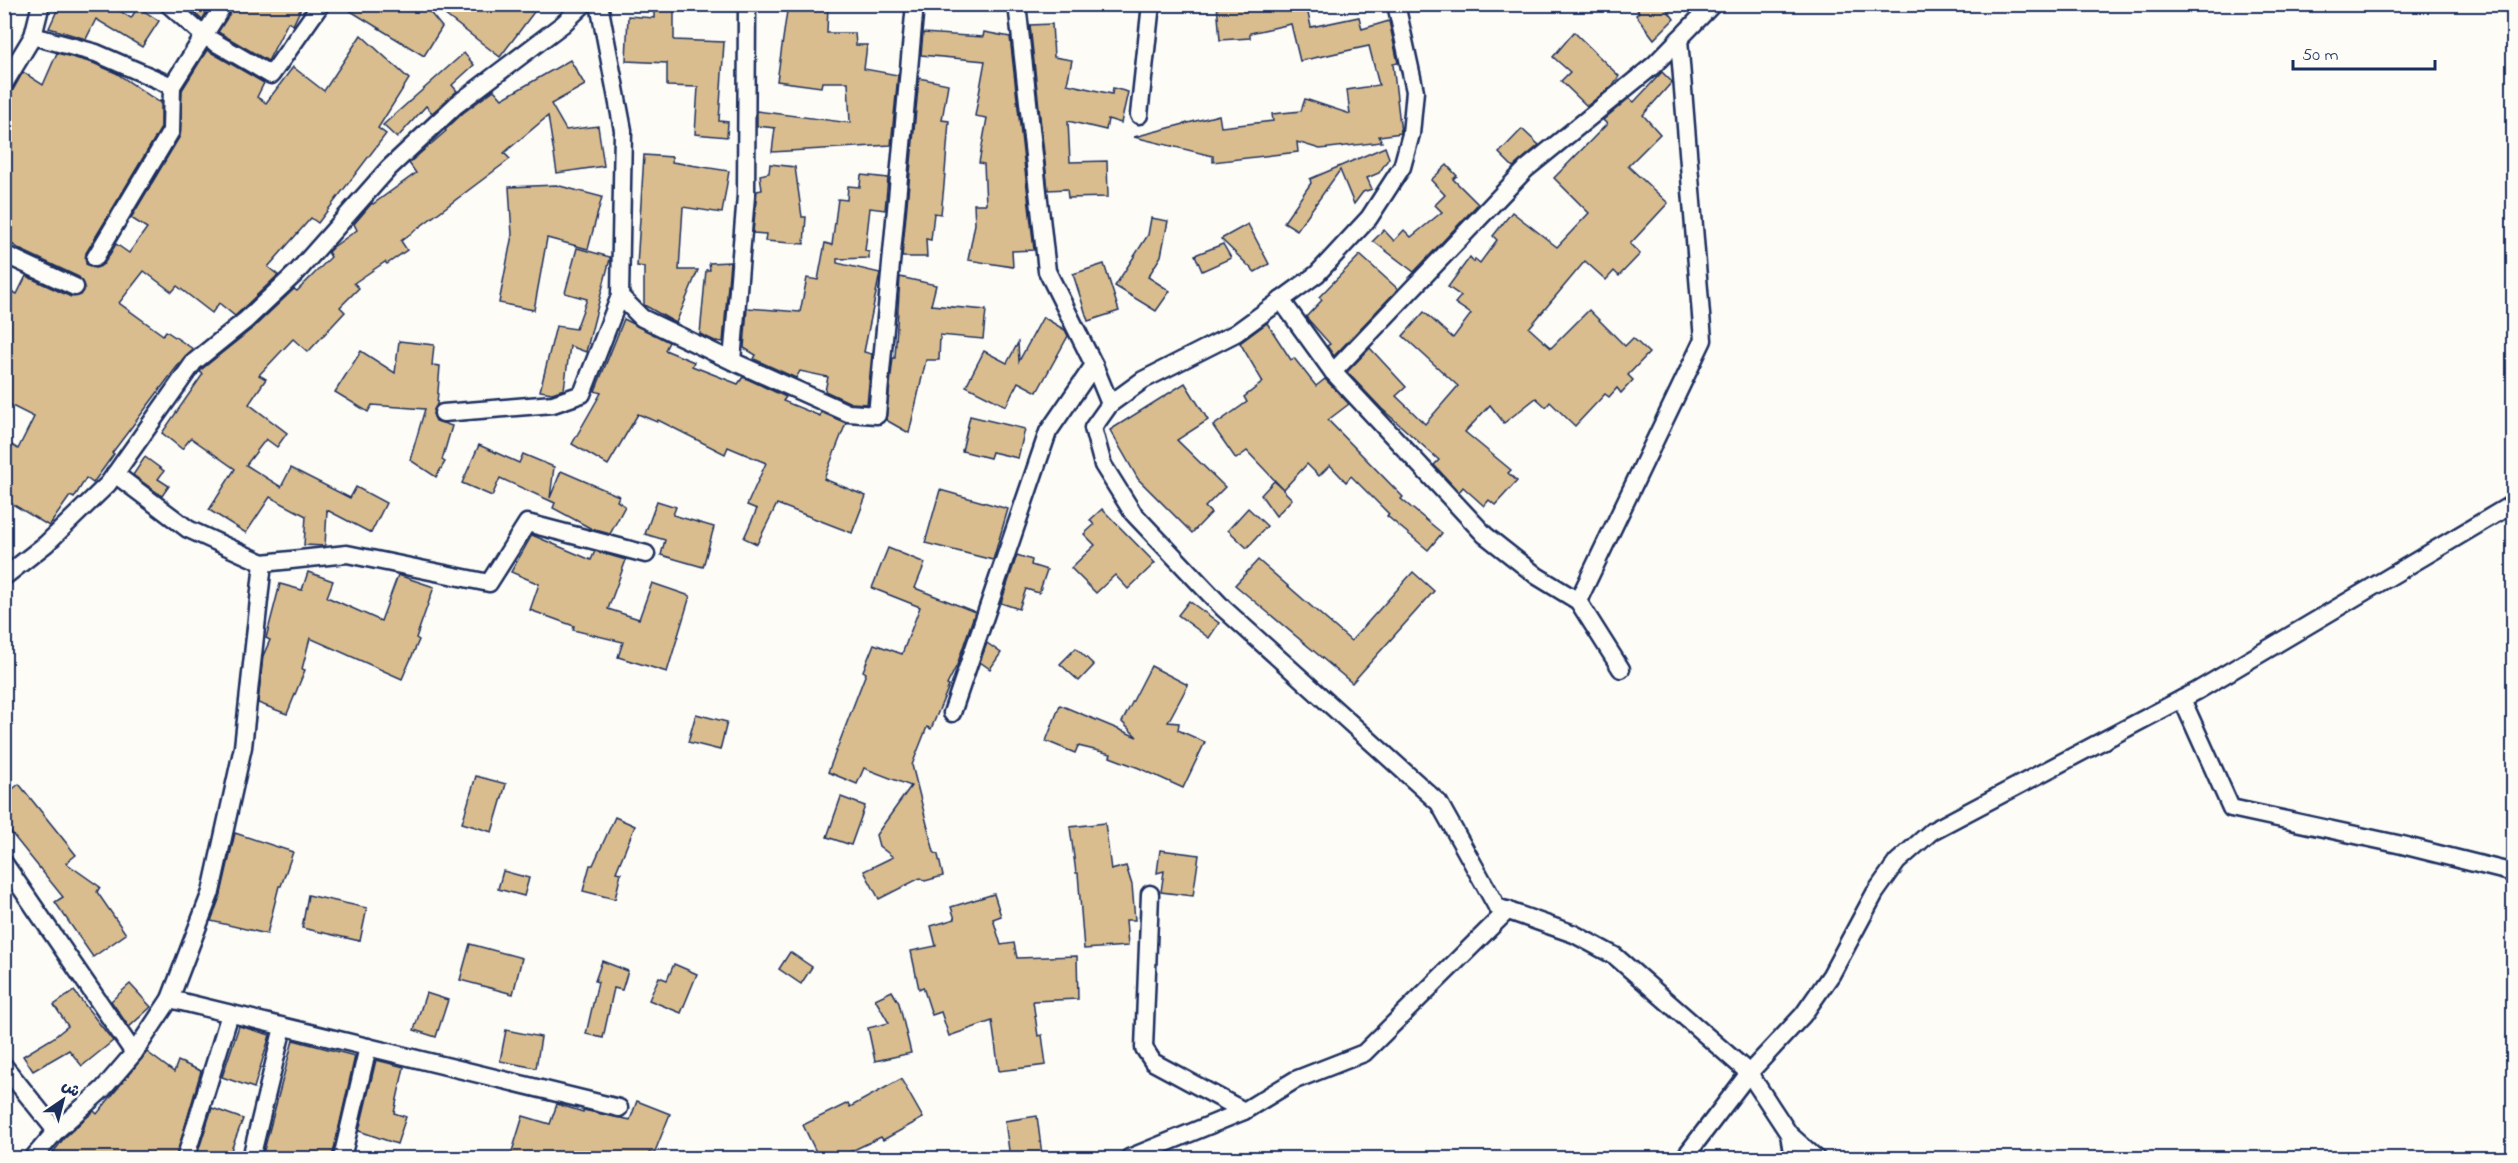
<svg xmlns="http://www.w3.org/2000/svg" width="2518" height="1163" font-family="'Indie Flower','Playpen Sans Arabic',sans-serif">
<rect width="100%" height="100%" fill="#fdfcf7"/>
<filter id="ink" filterUnits="userSpaceOnUse"><feTurbulence type="fractalNoise" baseFrequency=".0167" numOctaves="2"/><feDisplacementMap in="SourceGraphic" scale="12" xChannelSelector="R" yChannelSelector="G"/><feConvolveMatrix kernelMatrix="1 2 1 2 8 2 1 2 1" color-interpolation-filters="sRGB"/></filter>
<g filter="url(#ink)">
<g fill="#d9bd8e" stroke="#1b2f5e" stroke-width="1.5">
<polygon points="60,4 109,4 131,18 138,7 159,21 142,47 96,19 86,39 49,28"/>
<polygon points="186,4 211,4 202,20"/>
<polygon points="236,4 303,4 293,25 288,22 268,61 218,32"/>
<polygon points="339,4 423,4 442,27 424,56"/>
<polygon points="431,4 457,4 467,12 473,4 540,4 500,57"/>
<polygon points="788,4 828,4 827,33 855,33 856,45 867,45 864,69 898,75 891,145 772,152 775,128 757,126 757,111 850,123 848,82 822,82 821,87 777,81"/>
<polygon points="1217,4 1306,4 1311,27 1359,17 1362,29 1389,21 1398,63 1393,64 1401,133 1379,136 1382,142 1320,149 1297,142 1298,152 1213,162 1213,156 1134,137 1219,115 1221,127 1273,121 1272,114 1301,111 1305,99 1350,114 1347,90 1379,85 1369,46 1300,61 1291,24 1250,33 1250,38 1220,40"/>
<polygon points="1633,4 1663,4 1674,19 1654,39 1636,15 1639,12"/>
<polygon points="654,5 674,5 674,40 724,42 719,121 728,122 727,137 695,134 698,87 667,86 667,63 626,61 628,16 654,18"/>
<polygon points="1052,24 1054,57 1072,60 1067,84 1112,94 1113,88 1128,92 1121,123 1108,119 1106,130 1068,121 1070,162 1107,161 1108,197 1068,198 1067,189 1048,190 1030,25"/>
<polygon points="984,32 1010,37 1034,250 1012,251 1013,267 968,260 975,224 974,204 986,204 984,164 979,163 987,118 975,116 985,61 921,55 923,33 983,37"/>
<polygon points="1574,32 1619,76 1613,85 1587,106 1561,81 1570,72 1553,57"/>
<polygon points="361,35 409,79 378,128 386,134 318,223 311,218 268,267 278,275 235,316 219,303 212,313 177,286 172,292 144,271 119,303 163,335 166,331 193,349 185,356 112,453 114,454 93,483 86,478 74,498 70,496 49,526 4,499 4,440 18,449 34,417 4,402 4,288 17,294 26,276 71,297 81,295 85,287 79,277 21,250 4,239 4,94 13,90 23,72 43,85 57,53 93,63 116,73 159,102 161,100 161,128 86,253 86,264 95,268 104,264 116,244 129,253 147,228 131,218 180,136 182,90 207,50 264,83 257,97 266,103 293,67 324,91"/>
<polygon points="464,53 474,65 452,85 457,91 432,113 426,106 397,138 383,125"/>
<polygon points="570,60 585,85 551,104 566,130 598,126 604,166 557,173 548,116 504,153 510,159 401,241 407,250 387,264 385,262 354,283 359,288 340,307 345,312 308,352 293,339 259,375 266,379 249,404 287,433 277,447 266,439 246,465 281,487 291,468 350,498 356,487 386,503 371,533 327,510 325,546 304,545 306,516 270,497 246,533 209,510 235,469 191,438 182,449 162,433 203,374 200,372 202,369 253,328 294,289 297,291 331,257 328,252 333,247 357,230 354,224 372,203 373,204 416,173 409,163 446,131 445,130 463,113 494,90 502,99"/>
<polygon points="1662,72 1672,82 1643,115 1660,134 1628,166 1668,203 1630,244 1640,254 1619,276 1614,271 1606,280 1585,261 1529,328 1551,348 1589,310 1625,346 1633,338 1649,353 1628,375 1633,380 1621,393 1617,388 1609,397 1605,394 1575,426 1550,402 1546,407 1536,398 1504,423 1490,405 1465,432 1511,470 1508,473 1517,481 1495,505 1489,500 1484,506 1463,487 1459,492 1434,465 1439,460 1382,409 1347,372 1370,348 1406,387 1396,396 1425,424 1458,386 1403,336 1424,312 1453,338 1471,314 1455,303 1461,296 1448,287 1470,257 1474,262 1475,259 1480,263 1497,240 1493,236 1512,212 1557,247 1589,213 1554,178 1607,124 1603,120 1629,98 1634,102"/>
<polygon points="919,78 948,84 942,120 949,121 944,185 941,214 934,213 931,240 926,239 927,257 902,257"/>
<polygon points="1522,129 1539,145 1513,167 1499,153"/>
<polygon points="1385,147 1389,158 1379,173 1367,178 1372,189 1363,192 1354,204 1340,170 1297,230 1284,222 1311,183 1310,179"/>
<polygon points="644,155 672,157 672,162 729,171 722,213 683,207 679,270 698,270 676,323 644,305 644,267 637,266"/>
<polygon points="770,164 795,167 802,217 806,217 804,244 765,241 766,234 753,233 757,191 762,190 760,175 769,173"/>
<polygon points="1447,165 1457,176 1453,179 1478,204 1414,272 1373,241 1384,230 1394,241 1404,230 1411,237 1442,212 1435,205 1445,195 1431,180"/>
<polygon points="861,175 888,178 885,210 870,208 865,251 869,252 869,258 837,259 837,263 880,273 864,352 872,354 867,404 851,403 825,391 828,377 800,371 796,378 754,359 756,355 744,348 747,308 800,312 807,278 818,280 825,243 832,245 838,199 847,200 848,186 860,187"/>
<polygon points="556,185 602,197 588,249 547,238 534,310 499,303 512,235 509,187"/>
<polygon points="1151,218 1168,221 1161,256 1148,277 1170,291 1156,311 1115,286 1148,235"/>
<polygon points="1248,224 1269,264 1255,272 1221,239"/>
<polygon points="1223,244 1231,258 1202,271 1195,255"/>
<polygon points="577,248 610,257 610,259 586,352 570,346 564,389 552,393 540,391 556,326 576,329 587,299 565,293"/>
<polygon points="1360,255 1398,289 1334,356 1327,346 1330,344 1306,317 1322,300 1319,297"/>
<polygon points="730,262 723,342 715,341 700,334 706,270 710,270 709,263"/>
<polygon points="1104,264 1119,311 1088,321 1073,274"/>
<polygon points="900,277 936,285 931,305 986,310 983,339 940,335 939,360 926,360 909,433 886,420 893,358 895,358"/>
<polygon points="1043,317 1065,330 1068,336 1037,392 1018,382 1006,406 966,386 984,351 1007,363 1018,343 1019,361"/>
<polygon points="624,319 669,342 665,350 694,362 692,366 738,384 743,377 786,397 783,401 820,416 821,412 846,423 824,479 866,496 852,533 777,504 757,544 744,538 757,509 747,505 766,463 728,447 725,454 658,420 657,422 638,414 608,465 572,444 601,393 595,391"/>
<polygon points="1267,323 1291,360 1294,358 1316,386 1325,379 1349,404 1328,420 1403,497 1401,499 1442,533 1428,550 1387,516 1389,514 1351,476 1346,482 1330,465 1319,476 1307,464 1283,490 1292,499 1276,516 1261,495 1274,481 1283,489 1247,451 1236,459 1213,426 1247,402 1244,397 1263,382 1240,343"/>
<polygon points="399,341 434,345 432,365 440,366 437,404 433,414 436,421 452,426 442,460 445,462 436,477 410,460 425,409 372,405 368,412 335,392 361,351 395,373"/>
<polygon points="1185,383 1208,420 1177,440 1225,487 1205,507 1211,513 1192,533 1138,479 1110,430"/>
<polygon points="970,416 1025,429 1018,458 992,452 990,458 962,451"/>
<polygon points="479,445 519,463 523,454 554,467 550,498 561,471 619,496 617,501 625,506 610,534 592,529 553,508 555,503 500,478 492,496 462,483"/>
<polygon points="145,457 164,471 158,479 169,486 162,496 133,475"/>
<polygon points="940,490 1008,509 993,560 925,543"/>
<polygon points="657,501 676,507 673,515 714,527 703,567 661,555 665,540 645,534"/>
<polygon points="1248,508 1267,526 1247,548 1228,530"/>
<polygon points="1102,509 1155,563 1128,589 1115,575 1096,593 1071,568 1095,545 1084,534 1094,525 1090,520"/>
<polygon points="532,535 591,560 595,551 626,560 608,609 639,619 652,583 690,596 667,672 618,657 623,642 573,630 574,626 530,610 539,584 511,572"/>
<polygon points="888,548 925,563 915,588 975,612 957,665 947,685 949,686 931,729 927,727 912,765 934,852 938,855 943,876 925,881 920,878 879,899 864,871 893,857 879,846 876,835 911,786 864,768 857,784 828,772 866,673 863,671 874,644 902,654 920,607 872,588"/>
<polygon points="1017,555 1032,560 1031,565 1047,570 1039,593 1026,589 1019,609 1001,603"/>
<polygon points="1258,560 1351,641 1413,572 1434,591 1352,683 1235,585"/>
<polygon points="308,572 333,581 327,597 381,621 398,575 434,587 416,638 419,640 402,679 310,638 302,669 305,670 287,714 258,703 263,656 270,640 266,638 280,584 302,590"/>
<polygon points="1189,601 1219,623 1209,638 1178,615"/>
<polygon points="987,643 1001,653 990,669 980,662"/>
<polygon points="1076,648 1094,665 1079,681 1060,664"/>
<polygon points="1151,666 1188,685 1168,722 1179,723 1178,730 1205,742 1183,788 1139,768 1110,757 1111,754 1078,746 1075,753 1046,741 1060,705 1137,737 1122,722"/>
<polygon points="696,714 727,722 720,750 688,742"/>
<polygon points="476,776 506,784 492,832 462,823"/>
<polygon points="19,784 76,855 66,863 100,887 97,892 126,934 93,957 55,902 63,897 4,824 4,796"/>
<polygon points="841,797 865,806 851,845 827,837"/>
<polygon points="615,817 635,826 616,872 621,873 615,899 583,891 590,865 593,865"/>
<polygon points="1105,823 1111,870 1126,866 1132,885 1135,920 1126,920 1128,946 1084,949 1078,873 1076,873 1070,827"/>
<polygon points="235,833 293,852 281,886 279,886 267,934 211,921 221,894"/>
<polygon points="1160,850 1199,855 1193,896 1161,892 1164,871 1157,873"/>
<polygon points="503,871 529,878 524,896 498,889"/>
<polygon points="994,894 1001,916 993,919 1001,945 1014,943 1017,958 1077,956 1078,999 1033,1001 1038,1036 1042,1035 1046,1065 999,1071 992,1021 949,1036 941,1012 932,1015 923,987 919,989 911,951 936,946 931,926 955,919 951,907"/>
<polygon points="308,895 367,908 360,941 302,928"/>
<polygon points="470,944 522,958 513,994 460,980"/>
<polygon points="790,952 812,967 801,984 779,969"/>
<polygon points="602,961 628,971 622,990 614,988 603,1038 586,1034 598,982 595,981"/>
<polygon points="674,964 697,974 681,1013 649,1000 659,977 667,980"/>
<polygon points="130,984 151,1007 129,1027 111,1001"/>
<polygon points="74,991 113,1041 82,1066 69,1050 33,1071 23,1056 53,1038 68,1026 54,1005"/>
<polygon points="892,991 899,1003 911,1053 875,1061 868,1028 889,1023 875,999"/>
<polygon points="426,993 448,1000 436,1037 414,1030"/>
<polygon points="239,1026 270,1035 254,1088 222,1077"/>
<polygon points="506,1030 541,1037 536,1068 500,1061"/>
<polygon points="293,1040 355,1056 332,1158 262,1158"/>
<polygon points="147,1052 174,1072 178,1061 201,1071 176,1158 49,1158 64,1138 94,1111 97,1114"/>
<polygon points="376,1060 404,1067 394,1113 406,1117 397,1144 359,1131"/>
<polygon points="901,1079 923,1118 883,1140 881,1137 837,1158 819,1158 803,1125 848,1103 850,1107"/>
<polygon points="637,1101 670,1114 654,1154 649,1153 648,1158 605,1153 604,1158 510,1158 523,1116 550,1124 557,1104 583,1112 583,1110 630,1120"/>
<polygon points="212,1108 243,1119 228,1158 196,1158"/>
<polygon points="1037,1116 1042,1155 1010,1158 1005,1121"/>
</g>
<g fill="none" stroke-linecap="round" stroke-linejoin="round">
<g stroke="#1b2f5e" stroke-width="21">
<g id="minor">
<polyline points="41,4 33,36 96,53 172,86 224,4"/>
<polyline points="168,4 204,36 271,75 321,4"/>
<polyline points="1017,4 1047,271 1094,365 1110,404"/>
<polyline points="1396,4 1415,91 1411,134 1402,167 1369,218 1317,274 1236,333 1143,380 1110,404 1093,428 1103,465 1133,513 1223,608 1439,803 1497,907 1574,934 1615,956 1749,1073 1789,1134 1793,1158"/>
<polyline points="4,84 33,36"/>
<polyline points="1139,115 1151,4"/>
<polyline points="4,254 75,287"/>
<polyline points="95,258 171,131 172,86"/>
<polyline points="620,296 642,318 732,361 746,196 747,4"/>
<polyline points="1281,300 1333,372 1485,535 1537,576 1578,601 1621,669"/>
<polyline points="732,361 848,413 877,415 915,4"/>
<polyline points="1333,372 1526,169 1654,65 1713,4"/>
<polyline points="443,413 553,404 582,394 620,296 623,130 599,4"/>
<polyline points="115,474 188,529 263,563 347,554 489,583 527,523 646,554"/>
<polyline points="4,577 46,544 108,484 194,362 246,320 297,272 389,168 456,105 563,24 584,4"/>
<polyline points="1578,601 1703,340 1679,39"/>
<polyline points="2182,699 2231,808 2402,845 2514,873"/>
<polyline points="952,713 1048,432 1094,365"/>
<polyline points="4,863 134,1053"/>
<polyline points="1150,894 1144,1048 1153,1062 1244,1111"/>
<polyline points="170,999 619,1108"/>
<polyline points="4,1066 56,1131"/>
<polyline points="1789,1134 1816,1158"/>
<polyline points="186,1156 230,1014"/>
<polyline points="33,1158 56,1131 103,1089 134,1053 170,999 211,892 243,747 263,563"/>
<polyline points="251,1158 283,1027"/>
<polyline points="342,1158 368,1047"/>
<polyline points="1129,1158 1244,1111 1295,1080 1364,1053 1508,910"/>
<polyline points="1684,1158 1749,1073 1803,1015 1831,975 1875,893 1897,862 1932,831 2197,691 2514,503"/>
</g>
</g>
<use href="#minor" stroke="#fdfcf7" stroke-width="16"/>
</g>
</g>
<rect width="2518" height="1163" fill="none" stroke="#fdfcf7" stroke-width="24"/>
<rect x="12" y="12" width="2494" height="1139" fill="none" stroke="#1b2f5e" stroke-width="2" filter="url(#ink)"/>
<g transform="translate(63 1100) rotate(35)" stroke="#fdfcf7" stroke-width="4.5" paint-order="stroke">
<path d="M0-4.5L10 22L0 15L-10 22Z" fill="#1b2f5e"/>
<text y="-9" font-size="16" font-weight="bold" text-anchor="middle" fill="#1b2f5e">ش</text>
</g>
<path d="M2293 60v9h142v-9" fill="none" stroke="#1b2f5e" stroke-width="3"/>
<text x="2302" y="60" font-size="18" fill="#1b2f5e" stroke="#fdfcf7" stroke-width="4.5" paint-order="stroke">50 m</text>
</svg>
